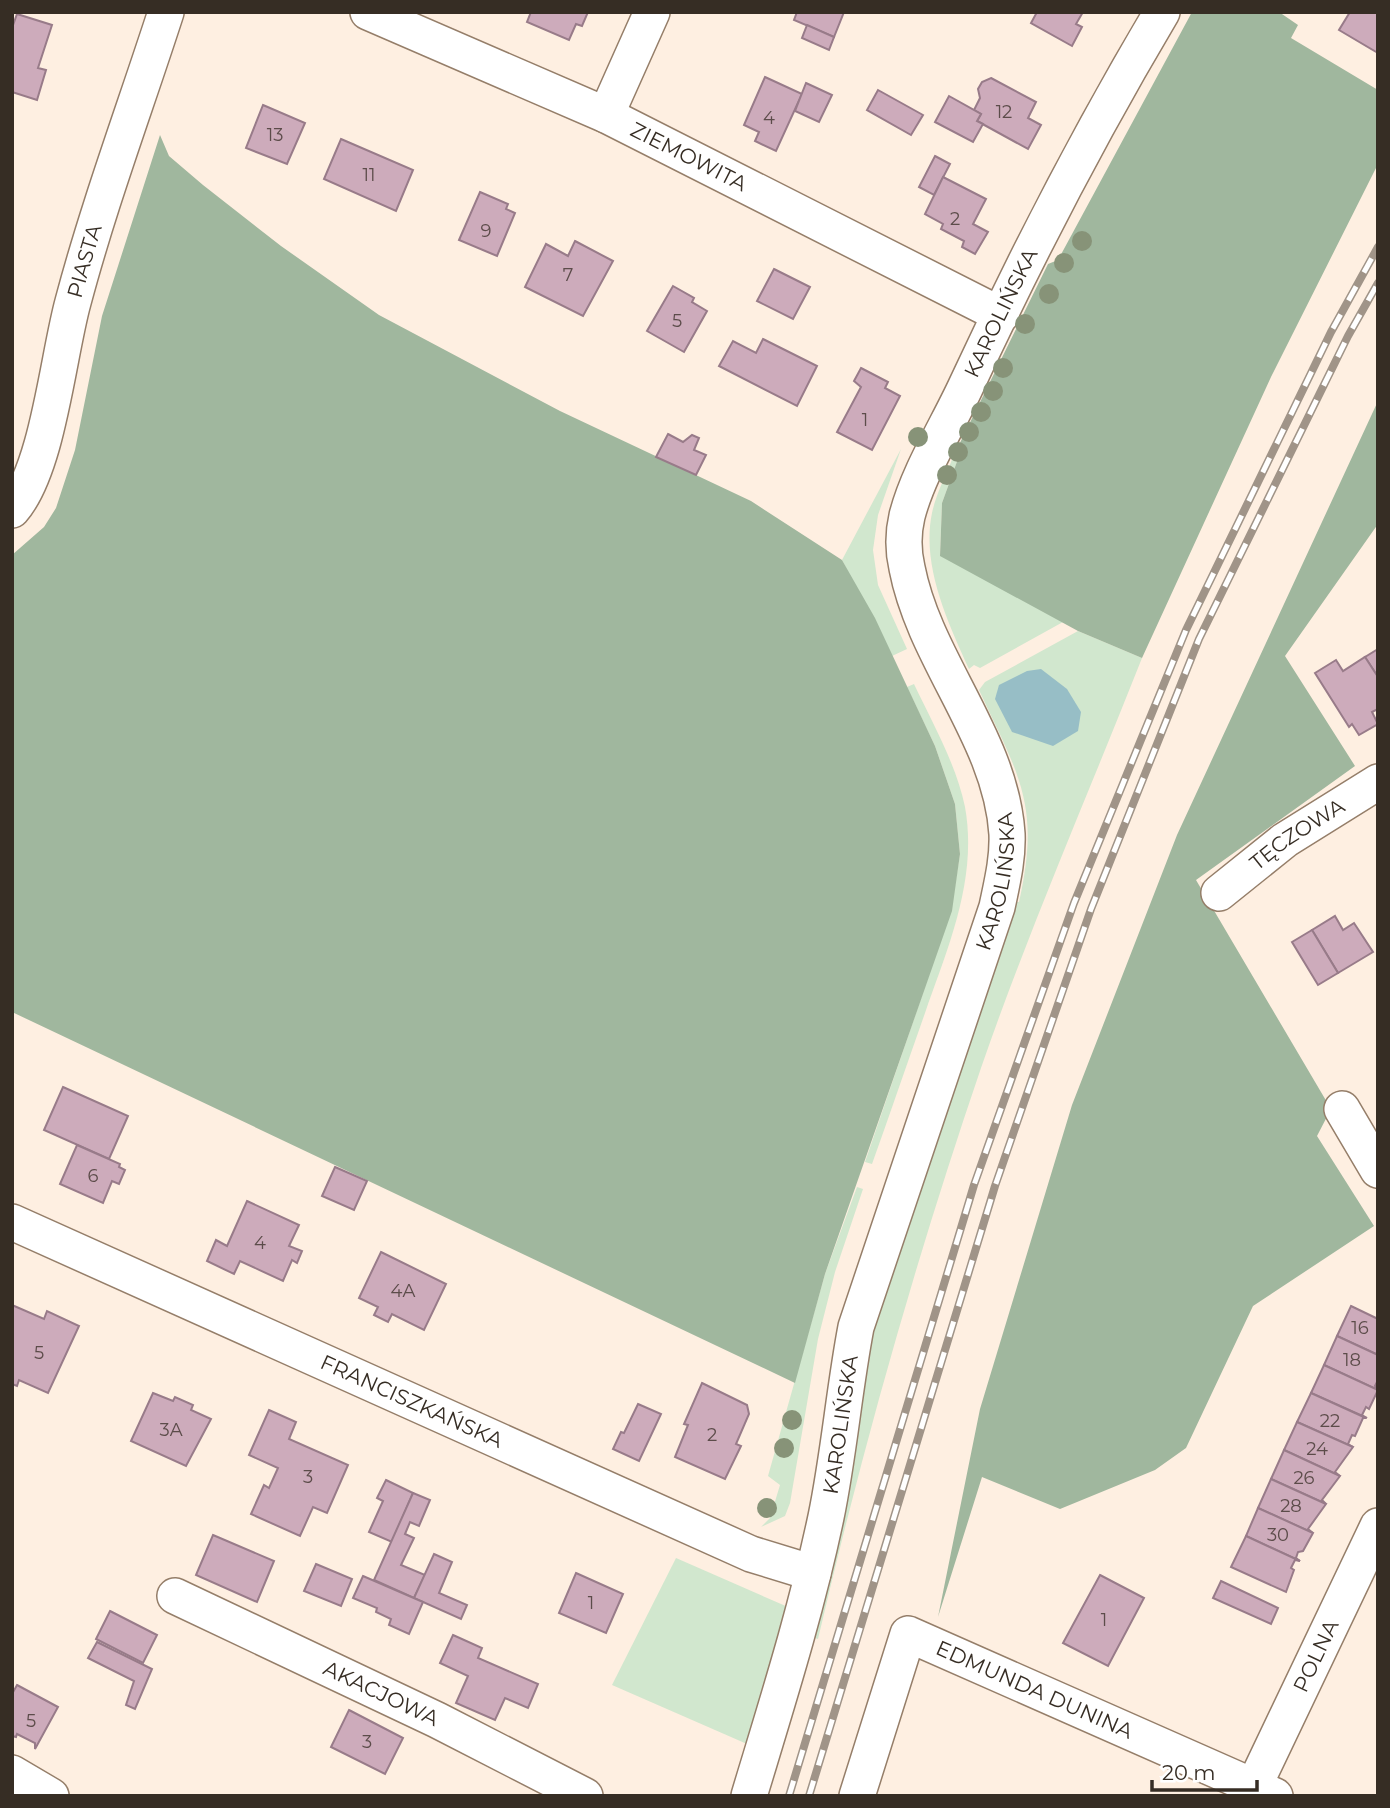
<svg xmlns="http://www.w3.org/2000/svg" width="1390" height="1808" font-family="Montserrat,sans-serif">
<rect width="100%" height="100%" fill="#feefe1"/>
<g fill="#d1e7ce">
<polygon points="901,449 878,515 873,550 878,585 907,649 892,656 842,560"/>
<path d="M953,457l5,2 -16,44 -2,52 123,67 -83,46 -6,-3 -5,4c-21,-46 -48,-104 -37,-156 4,-19 14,-38 21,-56z"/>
<path d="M1078,631l64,27c-54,137 -113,271 -161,410 -64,187 -118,378 -163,571l-9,-3 72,-342 134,-392h4c22,-97 0,-126 -40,-212l6,-8z"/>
<path d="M914,684c19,40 42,80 51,123 13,72 -17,140 -40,206 -18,51 -35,101 -53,151l-7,-2 86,-251 9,-57 -5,-50 -20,-58 -28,-59z"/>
<polygon points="857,1187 863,1189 835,1272 818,1339 790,1503 785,1516 761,1527 770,1518 780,1485 768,1476 825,1274"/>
<polygon points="676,1558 788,1607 747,1744 612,1685"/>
</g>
<g fill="#a0b79e">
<polygon points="1192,12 1279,12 1298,25 1291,38 1378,90 1378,164 1271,377 1142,658 1078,631 940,556 942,503 959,456 955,453 1048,264 1058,260"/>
<polygon points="160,135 169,156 203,185 281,246 379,315 560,411 751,501 842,560 875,618 935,746 955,804 960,854 952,911 825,1274 795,1383 12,1012 12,555 44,527 56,508 75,450 102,316"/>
<polygon points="1378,401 1378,524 1285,656 1355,766 1196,880 1331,1109 1317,1136 1374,1226 1253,1306 1186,1448 1155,1470 1060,1509 982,1477 938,1617 980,1409 1072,1105 1177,835"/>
</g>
<polygon fill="#97bec6" points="1041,669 1067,689 1081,712 1078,731 1053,746 1012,732 995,699 999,685 1027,671"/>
<g fill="#cdabbb" stroke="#987b89" stroke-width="2">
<polygon points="531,12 588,12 582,26 576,24 569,40 527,22"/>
<polygon points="797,12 844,12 834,37 794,20"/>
<polygon points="1037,12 1083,12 1076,24 1082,27 1072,46 1031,23"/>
<polygon points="1350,12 1378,12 1378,53 1339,30"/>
<polygon points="17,14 52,25 38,68 46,70 37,100 12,92 12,28"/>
<polygon points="807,25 834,37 829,50 802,38"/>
<polygon points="765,77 802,94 776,151 755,141 759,132 744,125"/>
<polygon points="991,78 1036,102 1028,118 1041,125 1028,149 977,121 981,114 974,110 980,98 978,89 982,82"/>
<polygon points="806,83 832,95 819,122 795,111"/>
<polygon points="878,90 923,115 911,135 867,110"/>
<polygon points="949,96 981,114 977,121 983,124 973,142 935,122"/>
<polygon points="263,105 305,123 287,164 246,148"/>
<polygon points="341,139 413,170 396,211 324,179"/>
<polygon points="935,156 950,164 934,195 919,187"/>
<polygon points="943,177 986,199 973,224 988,232 975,254 962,247 964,241 941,229 943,224 925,214"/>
<polygon points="480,192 508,204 506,209 515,213 497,256 459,240"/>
<polygon points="575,241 613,261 583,316 525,287 546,244 568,256"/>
<polygon points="774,269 810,287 793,319 757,301"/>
<polygon points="673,286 694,298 692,302 707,311 684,352 647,331"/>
<polygon points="763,339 817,366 797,406 719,366 733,341 756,353"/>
<polygon points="861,368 888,382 885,388 900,396 872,450 837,432 861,387 854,381"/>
<polygon points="668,434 683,442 692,435 699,438 694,450 706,455 696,475 656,457"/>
<polygon points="1378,649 1378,677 1365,657"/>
<polygon points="1365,657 1378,677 1378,709 1372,712 1378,724 1359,735 1352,724 1349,727 1315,673 1336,660 1343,671"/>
<polygon points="1335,916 1343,930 1354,923 1373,952 1338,973 1312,930"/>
<polygon points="1312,930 1338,973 1318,985 1292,942"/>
<polygon points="63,1087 128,1116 109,1159 44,1130"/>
<polygon points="77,1145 120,1164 119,1167 125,1170 119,1184 112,1181 103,1203 60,1184"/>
<polygon points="335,1167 367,1181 354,1210 322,1196"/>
<polygon points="247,1201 299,1225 289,1246 302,1251 297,1263 292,1260 283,1281 240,1261 234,1274 207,1261 216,1240 227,1246"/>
<polygon points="381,1252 446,1284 424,1330 392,1314 388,1322 374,1315 378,1307 359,1298"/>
<polygon points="12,1305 44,1319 47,1311 79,1326 48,1393 19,1380 17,1386 12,1384"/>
<polygon points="1351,1306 1378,1319 1378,1355 1337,1336"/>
<polygon points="1337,1336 1378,1355 1378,1380 1375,1386 1378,1390 1324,1365"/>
<polygon points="1324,1365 1378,1390 1369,1409 1366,1407 1362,1415 1367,1418 1311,1393"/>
<polygon points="702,1383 747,1405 749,1414 736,1444 741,1446 725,1479 675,1457 688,1425 684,1424"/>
<polygon points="153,1393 173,1401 175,1397 193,1405 191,1410 211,1419 186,1466 131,1441"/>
<polygon points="1311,1393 1366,1418 1363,1418 1355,1436 1352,1435 1348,1444 1353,1447 1297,1422"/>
<polygon points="638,1404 661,1414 639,1461 613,1449 621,1432 624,1433"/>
<polygon points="269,1410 296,1422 289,1439 348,1465 327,1513 313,1507 300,1536 251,1514 264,1485 269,1488 278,1468 249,1455"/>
<polygon points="1297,1422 1353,1447 1335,1472 1340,1476 1284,1450"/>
<polygon points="1284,1450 1340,1476 1322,1500 1326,1504 1271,1479"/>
<polygon points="1271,1479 1326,1504 1308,1529 1313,1533 1258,1508"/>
<polygon points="386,1480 413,1493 392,1542 369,1532 383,1501 377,1498"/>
<polygon points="413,1493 430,1500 419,1526 410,1522 405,1534 414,1538 401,1565 425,1575 414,1598 374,1580"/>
<polygon points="1258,1508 1313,1533 1303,1551 1298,1552 1296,1558 1300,1561 1246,1536"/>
<polygon points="213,1535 274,1561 257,1602 196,1575"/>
<polygon points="1246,1536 1300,1561 1295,1560 1291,1568 1294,1570 1286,1592 1231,1567"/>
<polygon points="434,1554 452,1562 439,1593 467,1605 461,1619 414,1598"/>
<polygon points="316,1564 352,1579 341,1606 304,1591"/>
<polygon points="576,1573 623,1594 606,1633 559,1613"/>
<polygon points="1100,1575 1144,1598 1108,1666 1063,1643"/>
<polygon points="363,1576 423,1602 409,1634 389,1625 391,1619 376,1612 377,1608 353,1598"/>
<polygon points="1221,1581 1278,1608 1271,1624 1213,1598"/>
<polygon points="110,1611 157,1635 143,1663 96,1639"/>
<polygon points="453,1635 482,1648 478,1658 538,1684 528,1708 505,1698 495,1720 456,1703 468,1676 440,1663"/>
<polygon points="97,1642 152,1669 135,1709 126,1705 134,1681 88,1658"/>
<polygon points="17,1685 58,1707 35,1749 35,1743 17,1734 16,1737 12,1736 12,1694"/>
<polygon points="349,1710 403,1738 385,1774 331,1747"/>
</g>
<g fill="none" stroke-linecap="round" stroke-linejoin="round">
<g stroke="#957e69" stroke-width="38">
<g id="minor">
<path id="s1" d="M368,12l238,103 395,200"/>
<polyline points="606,115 652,12"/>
<path id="s2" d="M12,510c36,-41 46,-154 61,-208 26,-98 62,-194 93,-290"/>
<path id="s3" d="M1219,893l66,-53 93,-58"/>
<polyline points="1342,1109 1378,1170"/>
<path id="s4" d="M12,1222l739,332 62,19"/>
<path id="s5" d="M175,1596l262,124 148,76"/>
<polyline points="12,1773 51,1796"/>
<path id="s6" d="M1254,1786l124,-260"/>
<path id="s7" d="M749,1796c28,-93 57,-184 77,-279 13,-63 18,-127 30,-190l141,-420c5,-24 11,-48 10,-73 -6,-96 -82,-173 -100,-266 -4,-17 -4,-35 0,-52 11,-43 40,-89 59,-130 59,-127 124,-253 196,-374"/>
<path id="s8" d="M857,1796l51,-162 367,162"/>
</g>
</g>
<use href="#minor" stroke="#fff" stroke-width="35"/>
<g stroke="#a09488" stroke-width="8">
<g id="rail">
<polyline points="789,1796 974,1185 1074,903 1186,630 1331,332 1378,247"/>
<polyline points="809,1796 995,1186 1091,909 1199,639 1348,336 1378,283"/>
</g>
</g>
<use href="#rail" stroke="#fff" stroke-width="5" stroke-dasharray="16" stroke-linecap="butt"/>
</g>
<g fill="#879378">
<circle cx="1082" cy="241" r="10"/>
<circle cx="1064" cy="263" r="10"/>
<circle cx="1049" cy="294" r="10"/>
<circle cx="1025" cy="324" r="10"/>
<circle cx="1003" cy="368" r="10"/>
<circle cx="993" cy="391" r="10"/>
<circle cx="981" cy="412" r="10"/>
<circle cx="969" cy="432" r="10"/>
<circle cx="918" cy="437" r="10"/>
<circle cx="958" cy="452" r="10"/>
<circle cx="947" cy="475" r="10"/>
<circle cx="792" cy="1420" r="10"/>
<circle cx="784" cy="1448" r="10"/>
<circle cx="767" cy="1508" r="10"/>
</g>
<g text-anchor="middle" stroke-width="5" stroke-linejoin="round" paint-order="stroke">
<g font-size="18" fill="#5c4c4a">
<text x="1004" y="118">12</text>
<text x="769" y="124">4</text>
<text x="275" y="141">13</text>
<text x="369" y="181">11</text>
<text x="955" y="225">2</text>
<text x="486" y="237">9</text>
<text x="568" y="281">7</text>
<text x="677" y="327">5</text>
<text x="865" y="426">1</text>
<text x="93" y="1182">6</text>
<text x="260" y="1249">4</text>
<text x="403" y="1297">4A</text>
<text x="1360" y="1334">16</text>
<text x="39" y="1359">5</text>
<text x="1352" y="1366">18</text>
<text x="1330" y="1427">22</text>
<text x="171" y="1436">3A</text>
<text x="712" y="1441">2</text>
<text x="1317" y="1455">24</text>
<text x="308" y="1483">3</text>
<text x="1304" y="1484">26</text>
<text x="1291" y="1512">28</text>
<text x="1278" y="1541">30</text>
<text x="591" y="1609">1</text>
<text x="1104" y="1626">1</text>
<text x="31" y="1727">5</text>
<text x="367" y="1748">3</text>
</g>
<g font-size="21" fill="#362d24" stroke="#fff">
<text dy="7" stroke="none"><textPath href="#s1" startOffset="352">ZIEMOWITA</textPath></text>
<text dy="7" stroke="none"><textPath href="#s2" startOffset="261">PIASTA</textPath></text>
<text dy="7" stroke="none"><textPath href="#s7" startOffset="1561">KAROLIŃSKA</textPath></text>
<text dy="7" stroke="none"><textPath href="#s3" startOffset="98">TĘCZOWA</textPath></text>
<text dy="7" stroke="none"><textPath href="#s7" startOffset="950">KAROLIŃSKA</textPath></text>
<text dy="7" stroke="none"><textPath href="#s4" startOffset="438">FRANCISZKAŃSKA</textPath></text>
<text dy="7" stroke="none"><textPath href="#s7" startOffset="383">KAROLIŃSKA</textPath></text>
<text dy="7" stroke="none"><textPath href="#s6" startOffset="144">POLNA</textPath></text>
<text dy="7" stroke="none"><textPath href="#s8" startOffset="308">EDMUNDA DUNINA</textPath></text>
<text dy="7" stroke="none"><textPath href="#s5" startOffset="228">AKACJOWA</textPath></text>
</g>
</g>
<rect width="1390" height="1808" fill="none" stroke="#362d24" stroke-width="28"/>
<path d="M1152 1780v10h105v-10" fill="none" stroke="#362d24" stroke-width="3.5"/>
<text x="1162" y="1780" font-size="21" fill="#362d24" stroke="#ffffff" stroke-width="5" paint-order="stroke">20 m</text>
</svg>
